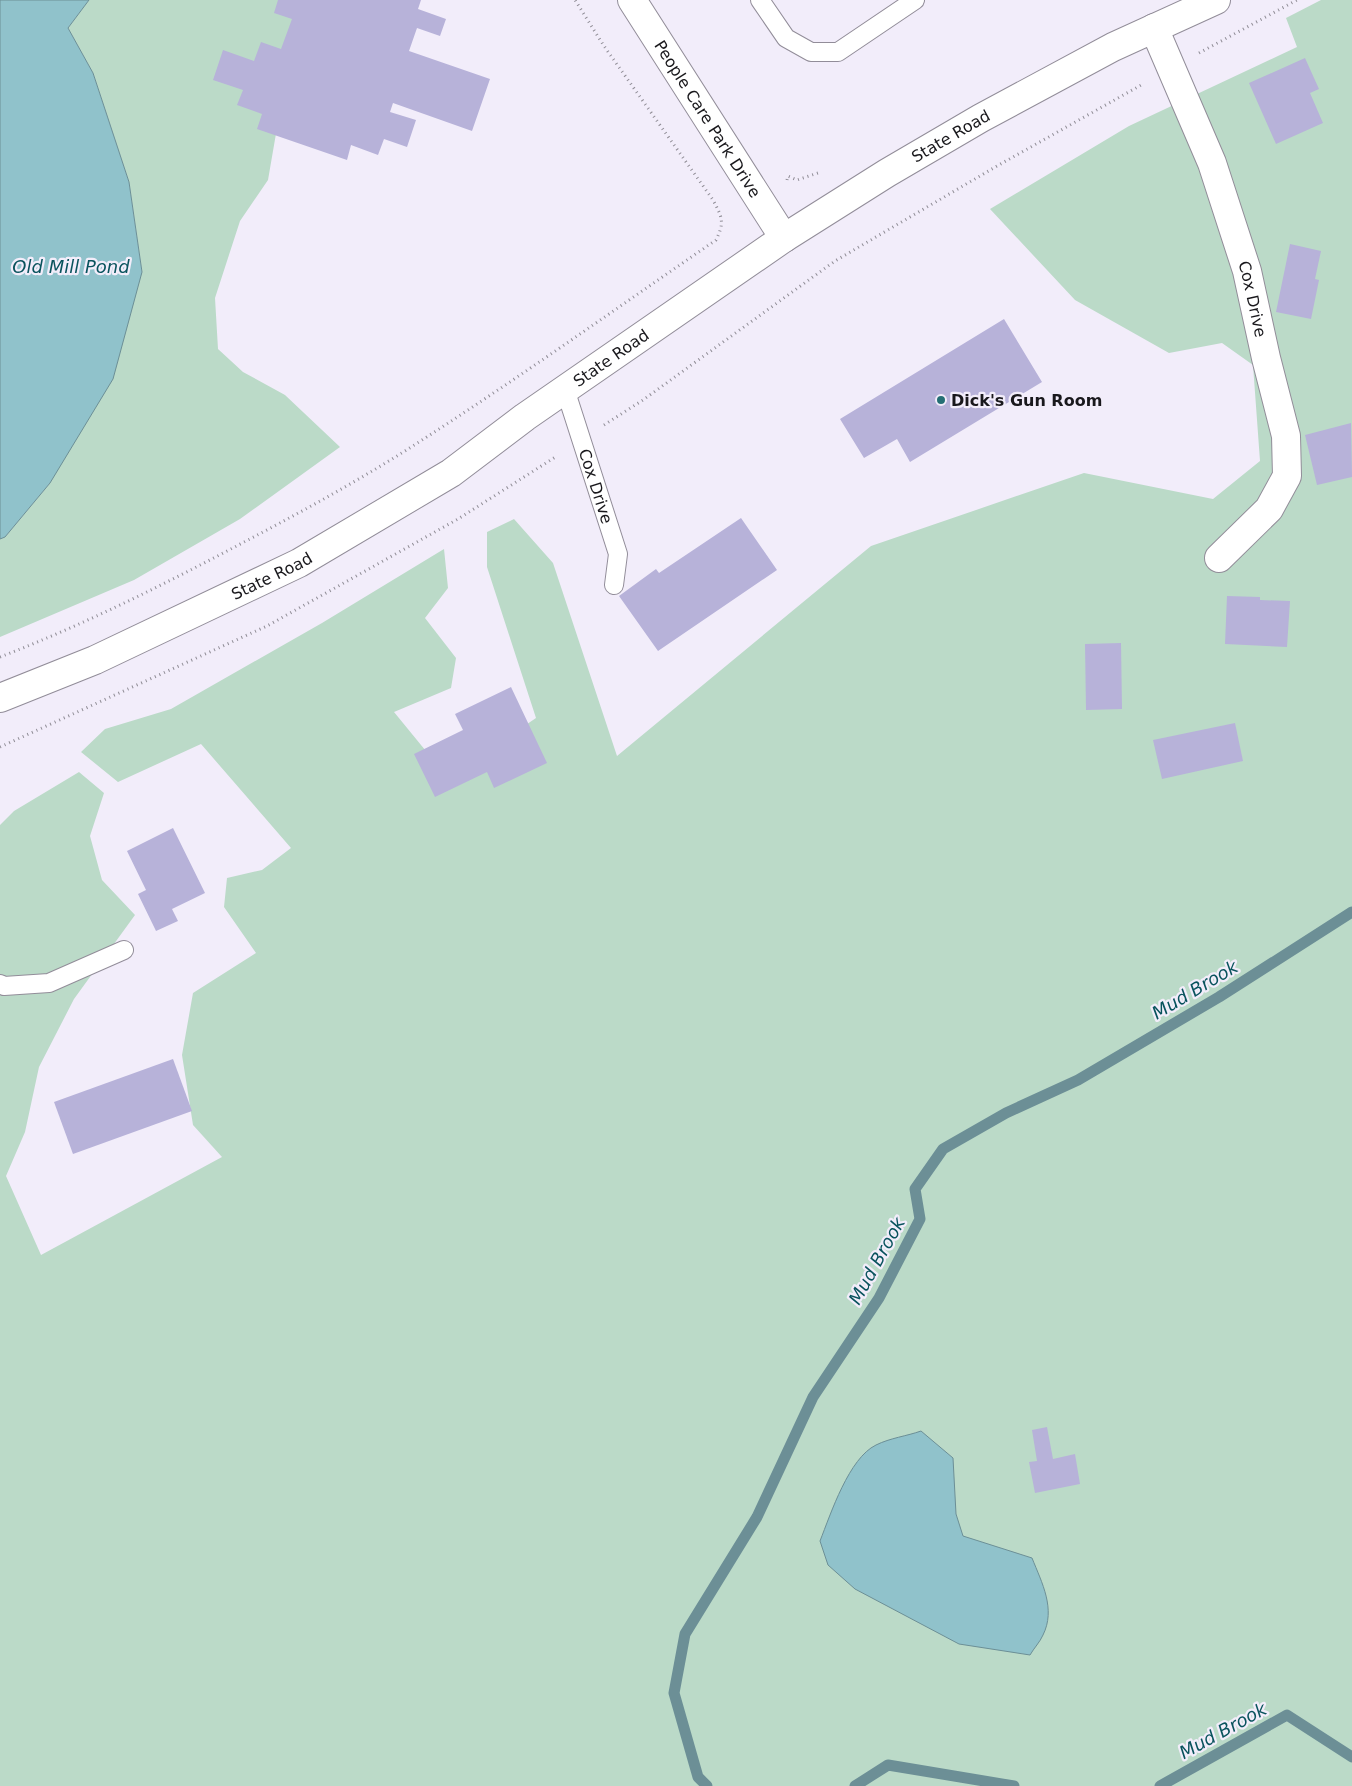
<svg xmlns="http://www.w3.org/2000/svg" width="1352" height="1786" font-family="'DejaVu Sans',sans-serif">
<rect width="100%" height="100%" fill="#f2edfa"/>
<g fill="#bbdac8">
<polygon points="89,0 299,0 268,180 240,221 215,298 218,349 243,372 285,395 340,447 240,519 134,580 0,637 0,539 5,537 50,483 142,272 129,182 93,73 68,28"/>
<polygon points="1321,0 1352,0 1352,1786 0,1786 0,825 14,811 79,772 104,793 90,836 102,880 135,915 74,999 39,1067 25,1132 6,1176 41,1255 222,1157 193,1125 182,1055 193,993 256,953 224,907 227,878 262,870 291,848 201,744 118,782 81,752 105,729 171,709 322,623 444,549 448,588 425,618 456,658 451,688 394,712 448,778 536,718 487,567 487,532 514,519 553,563 617,756 871,546 1084,473 1213,499 1260,461 1253,365 1222,343 1169,353 1075,300 990,209 1129,126 1297,47 1286,18"/>
</g>
<g fill="#90c2cb" stroke="#6c8f96">
<polygon points="0,0 89,0 68,28 93,73 129,182 142,272 113,379 50,483 5,537 0,539"/>
<path d="M921,1431l32,27 3,56 7,22 69,22c10,25 24,51 11,77 -3,7 -9,13 -13,20l-71,-11 -104,-55 -27,-24 -8,-24c11,-28 29,-83 56,-96 14,-7 31,-9 45,-14z"/>
</g>
<g fill="none" stroke-linecap="round" stroke-linejoin="round">
<g stroke="#6c8f96" stroke-width="11">
<polyline points="707,1786 698,1777 674,1693 685,1634 757,1517 813,1397 879,1298 920,1219 915,1189 943,1149 1006,1113 1078,1080 1219,997 1352,912"/>
<polyline points="855,1786 888,1765 1014,1786"/>
<polyline points="1160,1786 1287,1715 1352,1757"/>
</g>
</g>
<g fill="#b7b2d9">
<polygon points="278,0 421,0 418,9 446,19 440,36 417,28 409,51 490,79 472,131 393,103 390,112 416,120 407,147 384,139 378,155 351,145 347,160 257,129 262,114 237,105 243,90 213,80 223,50 254,61 261,42 281,49 292,19 274,13"/>
<polygon points="1305,58 1319,89 1310,93 1323,123 1276,144 1249,83"/>
<polygon points="1290,244 1321,251 1315,279 1319,280 1311,319 1276,312"/>
<polygon points="1004,319 1042,382 910,462 897,439 864,458 840,419"/>
<polygon points="1351,423 1352,477 1317,485 1305,435"/>
<polygon points="741,518 777,570 658,651 619,596 656,569 659,573"/>
<polygon points="1227,596 1260,597 1260,600 1290,601 1287,647 1225,644"/>
<polygon points="1121,643 1122,709 1086,710 1085,644"/>
<polygon points="511,687 547,763 494,788 487,772 435,797 414,754 463,730 455,714"/>
<polygon points="1235,723 1243,761 1162,779 1153,740"/>
<polygon points="173,828 205,893 172,909 178,921 156,931 138,894 146,890 127,851"/>
<polygon points="173,1059 192,1111 73,1154 54,1102"/>
<polygon points="1047,1427 1053,1459 1075,1454 1080,1484 1035,1493 1029,1462 1037,1461 1032,1430"/>
</g>
<g fill="none" stroke-linecap="round" stroke-linejoin="round">
<g stroke="#928d99" stroke-width="20">
<g id="service">
<polyline points="760,0 786,38 811,52 838,52 915,0"/>
<path id="s1" d="M565,389l53,165 -4,31"/>
<polyline points="0,984 4,986 49,983 124,950"/>
</g>
</g>
<g stroke="#928d99" stroke-width="30">
<g id="minor">
<path id="s2" d="M632,0l152,238"/>
<path id="s3" d="M1154,28l58,135 35,108 19,87 20,78 1,40 -18,33 -50,49"/>
</g>
</g>
<g stroke="#928d99" stroke-width="30">
<g id="primary">
<path id="s4" d="M0,698l95,-38 204,-97 152,-90 74,-56 259,-179 103,-65 94,-55 132,-71 103,-47"/>
</g>
</g>
<g stroke="#908d96" stroke-width="3" stroke-dasharray="1 4" stroke-linecap="butt">
<polyline points="1199,53 1297,0"/>
<polyline points="787,180 788,176 797,180 818,173"/>
<polyline points="604,425 643,400 835,261 997,166 1143,84"/>
<path d="M0,657c78,-30 153,-67 227,-106 65,-34 130,-69 192,-109 101,-65 198,-134 297,-202 9,-18 6,-23 -3,-40l-109,-154 -29,-46"/>
<polyline points="0,747 267,626 458,519 557,456"/>
</g>
<use href="#service" stroke="#fff" stroke-width="18"/>
<use href="#minor" stroke="#fff" stroke-width="28"/>
<use href="#primary" stroke="#fff" stroke-width="28"/>
</g>
<circle fill="#246f74" stroke="#f2edfa" stroke-width="2" cx="941" cy="400" r="5"/>
<g text-anchor="middle" stroke-width="4.5" stroke-linejoin="round" paint-order="stroke">
<g font-size="16" fill="#19181c" stroke="#f2edfa">
<text dy="6" stroke="none"><textPath href="#s2" startOffset="141">People Care Park Drive</textPath></text>
<text dy="6" stroke="none"><textPath href="#s4" startOffset="1108">State Road</textPath></text>
<text dy="6" stroke="none"><textPath href="#s3" startOffset="289">Cox Drive</textPath></text>
<text dy="6" stroke="none"><textPath href="#s4" startOffset="702">State Road</textPath></text>
<text dy="6" stroke="none"><textPath href="#s1" startOffset="102">Cox Drive</textPath></text>
<text dy="6" stroke="none"><textPath href="#s4" startOffset="298">State Road</textPath></text>
</g>
<g font-size="16" font-weight="bold" fill="#19181c" stroke="#f2edfa" text-anchor="start">
<text x="951" y="406">Dick's Gun Room</text>
</g>
<g font-size="18" font-style="italic" fill="#09535d" stroke="#f2edfa">
<text x="71" y="273">Old Mill Pond</text>
<text transform="translate(1195 990) rotate(-31)" y="6">Mud Brook</text>
<text transform="translate(877 1261) rotate(-61)" y="6">Mud Brook</text>
<text transform="translate(1223 1731) rotate(-29)" y="6">Mud Brook</text>
</g>
</g>
</svg>
